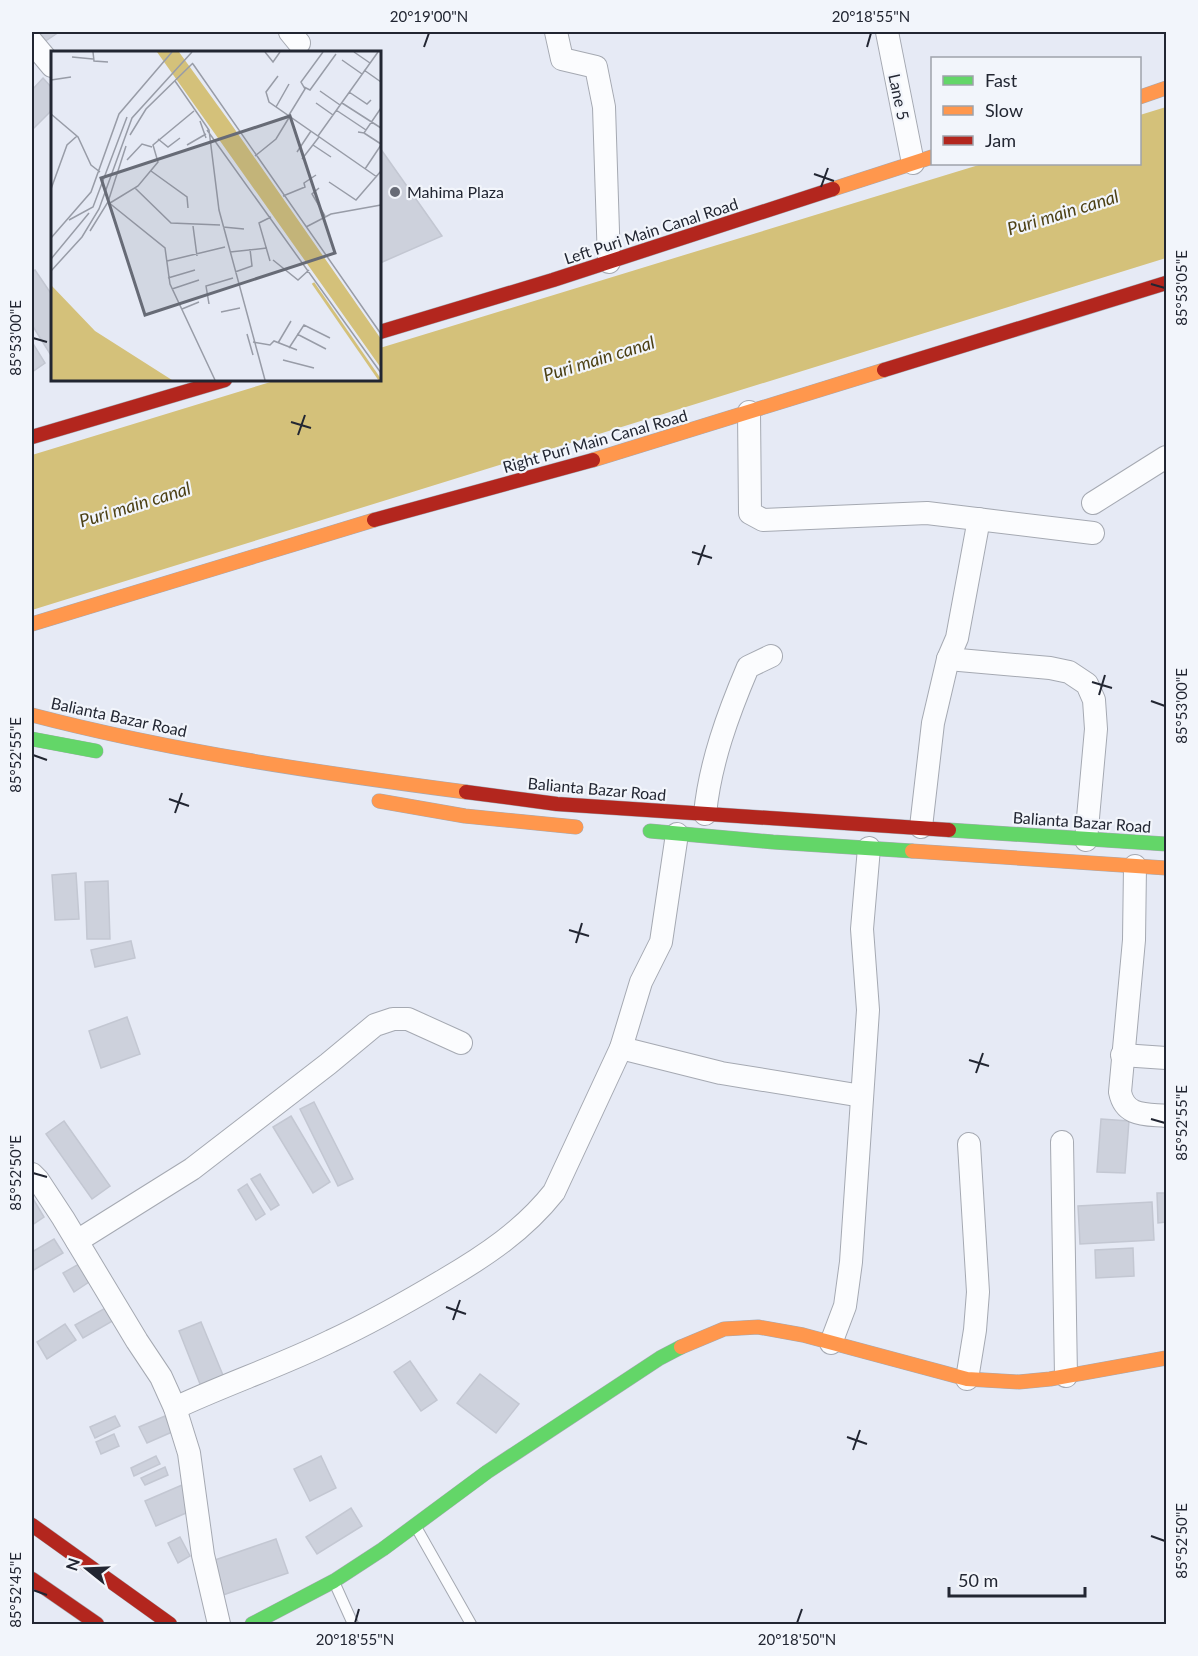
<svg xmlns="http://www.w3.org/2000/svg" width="1198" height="1656" font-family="Lato,sans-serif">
<rect width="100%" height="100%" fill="#e6eaf5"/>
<polygon fill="#d4c17a" points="1166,107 1166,258 32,610 32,455 277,380 380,380 380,348 982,164 1140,164 1140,115"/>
<g fill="#cdd1dc" stroke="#c3c7d2" stroke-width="1.5">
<polygon points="32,32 59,32 41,44"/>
<polygon points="43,78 52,88 52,110 33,129 32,90"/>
<polygon points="380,148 442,236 380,263"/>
<polygon points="35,270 52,295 52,357 32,325 32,272"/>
<polygon points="32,342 45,363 32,372"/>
<polygon points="76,873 79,919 55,920 52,875"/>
<polygon points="108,881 110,939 87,939 85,882"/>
<polygon points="131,941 135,958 95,967 91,950"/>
<polygon points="127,1017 140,1054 101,1068 89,1031"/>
<polygon points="314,1102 353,1179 338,1186 300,1109"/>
<polygon points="291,1116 330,1182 313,1193 273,1127"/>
<polygon points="1101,1119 1129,1121 1125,1173 1097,1172"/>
<polygon points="64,1121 110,1186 92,1199 46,1134"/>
<polygon points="260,1174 279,1205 271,1210 251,1179"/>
<polygon points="247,1184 265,1214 256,1220 238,1190"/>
<polygon points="1157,1193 1166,1193 1166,1222 1158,1223"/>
<polygon points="32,1197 44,1217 32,1225"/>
<polygon points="1152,1202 1154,1240 1080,1244 1078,1206"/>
<polygon points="54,1239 63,1253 32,1271 32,1252"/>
<polygon points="1133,1248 1134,1276 1096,1278 1095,1250"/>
<polygon points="79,1264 89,1282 74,1292 63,1273"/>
<polygon points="109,1306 116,1319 83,1338 75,1325"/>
<polygon points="201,1322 225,1380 202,1389 179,1331"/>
<polygon points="65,1324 76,1340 47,1359 37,1342"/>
<polygon points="410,1361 437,1400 421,1411 394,1372"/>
<polygon points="480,1374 519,1404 496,1433 457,1403"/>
<polygon points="115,1416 120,1426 95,1438 90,1427"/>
<polygon points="165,1416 172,1432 147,1443 139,1427"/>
<polygon points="114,1434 119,1446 101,1454 96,1442"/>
<polygon points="156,1456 160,1464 134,1476 131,1468"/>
<polygon points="321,1456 336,1488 310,1501 294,1469"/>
<polygon points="165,1467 168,1475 145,1485 141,1478"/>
<polygon points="182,1485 193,1510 156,1526 145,1501"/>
<polygon points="351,1508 362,1526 317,1554 306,1537"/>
<polygon points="180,1537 190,1556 178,1563 168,1543"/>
<polygon points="276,1539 288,1573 223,1595 212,1561"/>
</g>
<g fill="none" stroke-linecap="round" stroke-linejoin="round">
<g stroke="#a5a9b2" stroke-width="12">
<g id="lane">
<polyline points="416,1527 471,1624"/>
<polyline points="335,1584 353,1624"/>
</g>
</g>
<g stroke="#a5a9b2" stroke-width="24">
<g id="street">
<polyline points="290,32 299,43"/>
<polyline points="556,32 562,59 596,67 604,107 609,262"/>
<polyline points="887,32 913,163"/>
<polyline points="32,42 52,66"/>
<polyline points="749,412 750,513 763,520 927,513 1093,533"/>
<polyline points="1093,503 1166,457"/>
<polyline points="948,659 1050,668 1069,672 1087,684 1094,700 1096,729 1086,840"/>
<path d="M705,814c5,-51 23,-100 43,-147l23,-11"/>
<polyline points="921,827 933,723 948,659 957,638 979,519"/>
<path d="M1135,866l-1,74 -14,152c5,25 26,22 46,24"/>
<polyline points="621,1048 721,1073 862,1096"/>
<polyline points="1122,1055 1166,1058"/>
<polyline points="1062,1142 1066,1376"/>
<polyline points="32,1174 38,1180 63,1218 137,1341 161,1377 175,1408 189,1453 203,1555 219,1624"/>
<polyline points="77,1241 192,1169 328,1064 375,1025 393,1019 408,1019 461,1043"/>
<polyline points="831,1343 845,1306 851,1262 868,1010 862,929 869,848"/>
<polyline points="967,1379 975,1330 978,1292 969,1144"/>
<path d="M175,1408c51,-24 105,-42 156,-67 39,-18 76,-39 113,-61 41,-24 80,-50 110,-88l67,-144 20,-66 20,-40 16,-108"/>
</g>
</g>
<g stroke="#a5a9b2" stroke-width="15">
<g id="fast">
<polyline points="32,739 96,751"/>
<polyline points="949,830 1166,844"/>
<polyline points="650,831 773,842 912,851"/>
<polyline points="252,1624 334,1581 383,1549 487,1472 660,1358 681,1347"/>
</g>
</g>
<g stroke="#a5a9b2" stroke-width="15">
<g id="slow">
<polyline points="1140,97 1166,88"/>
<polyline points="833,189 932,157"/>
<polyline points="593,460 884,370"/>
<polyline points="32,624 374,520"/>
<path d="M32,715c142,37 289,58 434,77"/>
<polyline points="379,801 465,816 576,827"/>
<polyline points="912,851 1166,868"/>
<polyline points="681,1347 724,1329 758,1327 803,1335 967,1379 1019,1382 1050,1379 1166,1358"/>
</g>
</g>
<g stroke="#a5a9b2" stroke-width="15">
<g id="jam">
<polyline points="380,332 553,280 833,189"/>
<polyline points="884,370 1166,283"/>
<polyline points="32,437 225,380"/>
<polyline points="374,520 593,460"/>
<polyline points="466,792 557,804 949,830"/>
<polyline points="32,1525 170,1624"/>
<polyline points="32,1579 97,1624"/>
</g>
</g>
<use href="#lane" stroke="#fbfcfe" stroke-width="10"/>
<use href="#street" stroke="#fbfcfe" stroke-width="22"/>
<use href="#fast" stroke="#63d668" stroke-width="14"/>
<use href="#slow" stroke="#ff974d" stroke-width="14"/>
<use href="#jam" stroke="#b3261e" stroke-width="14"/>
</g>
<path fill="none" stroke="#222632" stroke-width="2" d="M424,47l5,-14M867,47l4,-14M814,174l20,7M821,187l7,-19M1151,284l14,4M33,338l14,4M291,422l20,6M298,435l7,-20M692,552l20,6M698,565l7,-20M1092,682l20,6M1099,695l6,-20M1151,701l14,5M33,755l14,5M169,799l20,7M175,813l7,-20M569,930l20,6M576,943l6,-20M969,1060l20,6M976,1073l7,-20M1151,1119l14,4M33,1173l14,4M446,1307l20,7M453,1320l7,-20M847,1437l20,7M853,1450l7,-20M1151,1536l14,5M33,1590l14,5M355,1623l4,-14M797,1623l5,-14"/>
<circle fill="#676b76" stroke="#f2f5fb" stroke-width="2" cx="395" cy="192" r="6"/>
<g text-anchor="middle" stroke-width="4.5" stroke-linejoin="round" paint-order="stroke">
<g font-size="16" fill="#222632" stroke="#f2f5fb">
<text transform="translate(899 97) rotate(78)" y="6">Lane 5</text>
<text transform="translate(651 231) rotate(-18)" y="6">Left Puri Main Canal Road</text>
<text transform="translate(595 441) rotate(-16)" y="6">Right Puri Main Canal Road</text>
<text transform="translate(119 717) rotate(12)" y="6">Balianta Bazar Road</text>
<text transform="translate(597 789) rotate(5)" y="6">Balianta Bazar Road</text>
<text transform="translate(1082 822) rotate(4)" y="6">Balianta Bazar Road</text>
</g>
<g font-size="16" fill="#222632" stroke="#f2f5fb" text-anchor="start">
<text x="407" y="198">Mahima Plaza</text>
</g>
<g font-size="18" font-style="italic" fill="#4c4014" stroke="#f2f5fb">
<text transform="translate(1063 213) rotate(-17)" y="6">Puri main canal</text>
<text transform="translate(599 359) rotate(-17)" y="6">Puri main canal</text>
<text transform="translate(135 505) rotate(-17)" y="6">Puri main canal</text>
</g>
</g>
<g transform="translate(51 51)">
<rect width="330" height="330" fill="#e6eaf5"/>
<path d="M106,1h22l50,69 152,218v29zM0,234l44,46 77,49h-121z" fill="#d4c17a"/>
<path fill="none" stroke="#d4c17a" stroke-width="3" d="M262,232l67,97"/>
<path fill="none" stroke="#989ca7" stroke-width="1.5" d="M42,1l1,9 14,1M214,1l8,10 7,-10M303,1l16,11M21,6l21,2M291,9l20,14M142,13l188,270M313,19l17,12M227,25l-12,16 3,10 108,75M0,29l20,-3M124,30l34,49 10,80 46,170M253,36l6,3 26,-36M269,40l20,14M298,41l18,12 4,-4M265,52l17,12M291,52l39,25M225,56l13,-23M285,59l30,20M0,63l27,23 13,28 9,7M238,64l16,-26 -4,-7 22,-30M149,70l6,17M156,79l174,243M307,81l6,1 17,-25M313,82l17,11M79,84l16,-26 47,-46M267,85l60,-84M107,88l10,8 12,-9M136,94l19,-11M262,94l18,12M246,101l14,-21M204,105l21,-17 14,-23M251,108l17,-22M76,109l15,-16 10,3M314,118l16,-24M100,120l36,26 1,11M278,131l27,18 25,-29M84,137l36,35 49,2M268,137l-7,6 13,22M0,138l16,-44 10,-9M232,145l22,-9 -1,-4 12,-8M57,151l57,46 5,36 45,96M59,152l28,-17 20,-24 -5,-17 41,-34M18,169l24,-13 34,-90M142,175l4,30M172,176l21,2M255,176l25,-13 50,-9M39,180l18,-29 18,-56M0,187l40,-46 28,-78 53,-62M179,201l37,-4M0,208l38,-46M222,209l25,20 11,-10M116,210l58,-14M219,210l-11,-38 12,-6M0,220l31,-34 17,-28 33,-91 60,-66M184,221l17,-6 -2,-17M117,227l27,-8M121,238l27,-9M158,253l-3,-18 27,-8M131,258l17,-7M170,261l19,-4M196,283l6,21M246,283l29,15M202,291l17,3 4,-4 23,9M227,292l13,-22M238,297l15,-23 26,13M232,309l31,8"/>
<path fill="#676b76" fill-opacity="0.15" stroke="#676b76" stroke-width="3" d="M239,65l45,137 -190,62 -44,-137z"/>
<rect width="330" height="330" fill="none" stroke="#222632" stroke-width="3"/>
</g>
<rect width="1198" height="1656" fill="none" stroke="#f2f5fb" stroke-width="66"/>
<rect x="931" y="57" width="210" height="108" fill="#f2f5fb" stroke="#9fa2ab" stroke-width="1.5"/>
<rect x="943" y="76" width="30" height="9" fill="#63d668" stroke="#9fa2ab" stroke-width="1.5"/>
<text x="985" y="87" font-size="18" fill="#222632">Fast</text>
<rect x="943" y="106" width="30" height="9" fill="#ff974d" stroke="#9fa2ab" stroke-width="1.5"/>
<text x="985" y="117" font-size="18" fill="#222632">Slow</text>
<rect x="943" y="136" width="30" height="9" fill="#b3261e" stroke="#9fa2ab" stroke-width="1.5"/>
<text x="985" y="147" font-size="18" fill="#222632">Jam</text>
<g transform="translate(87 1569) rotate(288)" stroke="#f2f5fb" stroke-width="4.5" paint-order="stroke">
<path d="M0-4.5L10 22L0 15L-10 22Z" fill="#222632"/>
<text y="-9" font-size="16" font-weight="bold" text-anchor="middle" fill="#222632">N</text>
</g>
<path d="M949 1587v9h136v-9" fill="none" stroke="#222632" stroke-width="3"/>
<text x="958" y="1587" font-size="18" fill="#222632" stroke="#f2f5fb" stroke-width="4.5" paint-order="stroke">50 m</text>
<rect x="33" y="33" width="1132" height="1590" fill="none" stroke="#222632" stroke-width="2"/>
<g font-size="15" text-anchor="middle" fill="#222632">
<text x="429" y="22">20°19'00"N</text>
<text x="871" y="22">20°18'55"N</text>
<text transform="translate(1182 288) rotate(-90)" y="5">85°53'05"E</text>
<text transform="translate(16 338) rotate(-90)" y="5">85°53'00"E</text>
<text transform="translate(1182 706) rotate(-90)" y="5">85°53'00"E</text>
<text transform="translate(16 755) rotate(-90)" y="5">85°52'55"E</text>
<text transform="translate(1182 1123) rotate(-90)" y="5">85°52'55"E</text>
<text transform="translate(16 1173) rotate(-90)" y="5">85°52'50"E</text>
<text transform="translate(1182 1541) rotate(-90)" y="5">85°52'50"E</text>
<text transform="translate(16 1590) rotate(-90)" y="5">85°52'45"E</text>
<text x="355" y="1645">20°18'55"N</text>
<text x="797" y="1645">20°18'50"N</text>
</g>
</svg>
